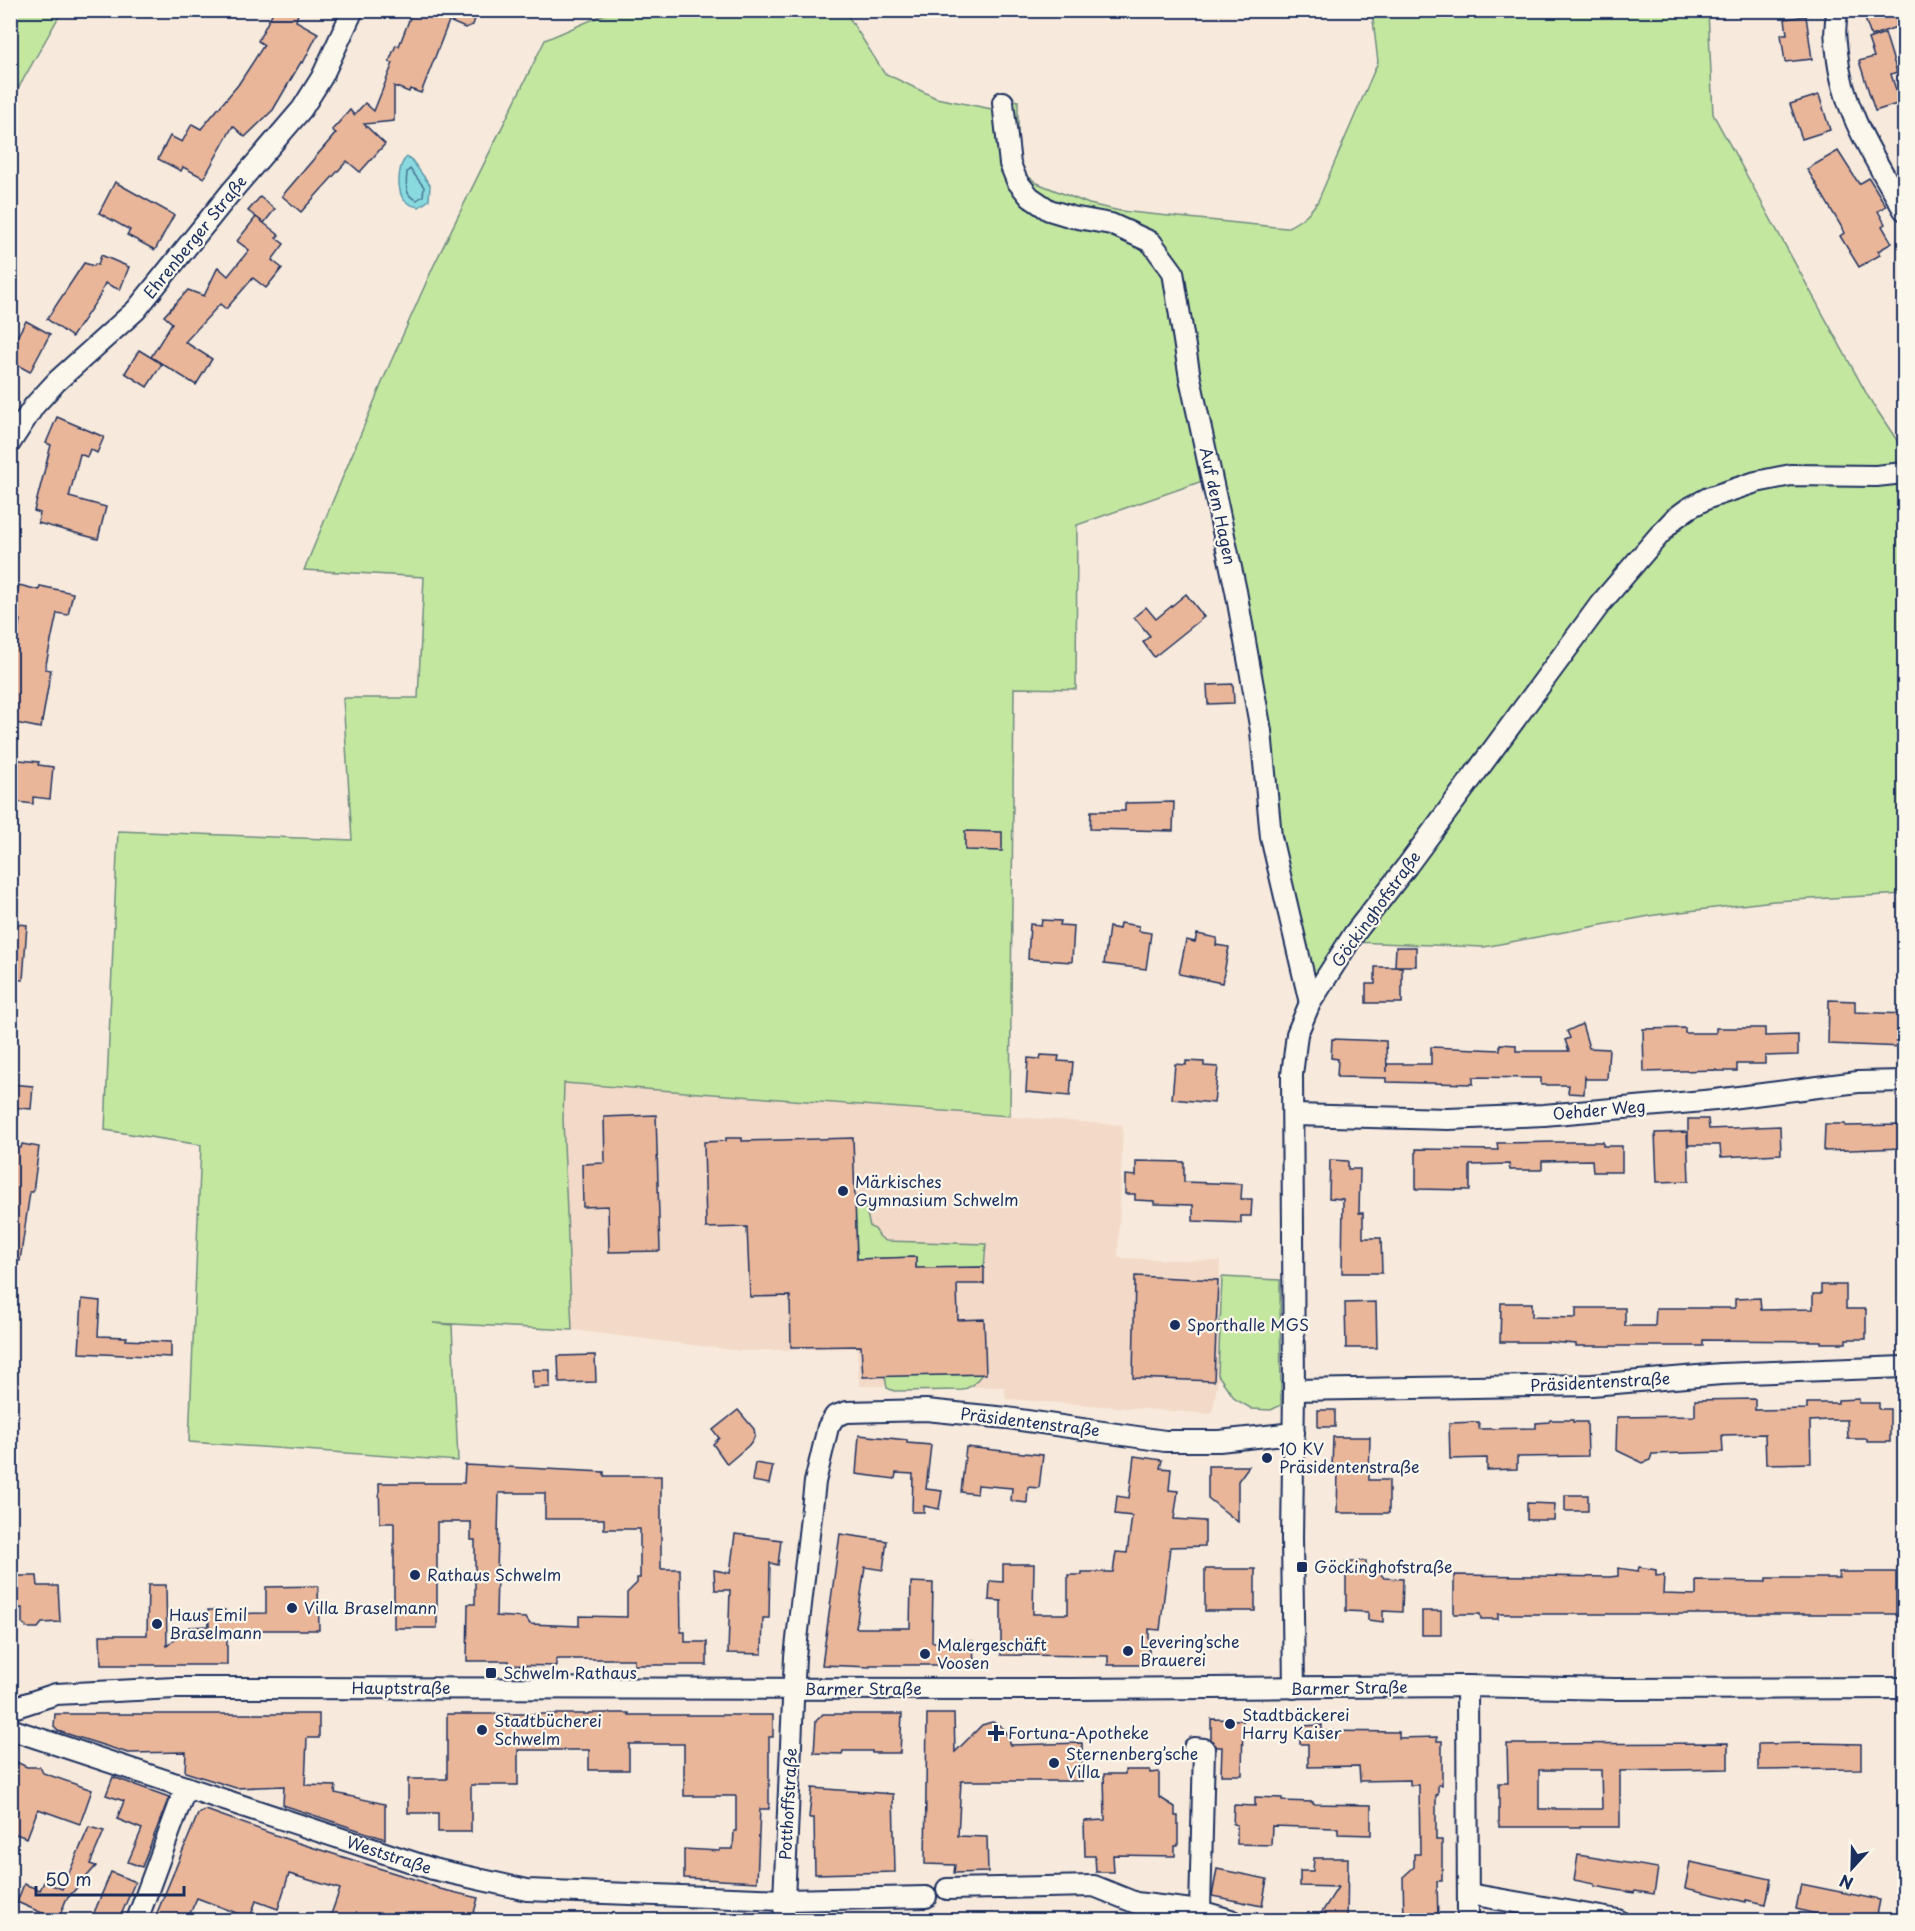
<svg xmlns="http://www.w3.org/2000/svg" width="1915" height="1931" font-family="'Playpen Sans',sans-serif">
<rect width="100%" height="100%" fill="#f7eadc"/>
<filter id="ink" filterUnits="userSpaceOnUse"><feTurbulence type="fractalNoise" baseFrequency=".0167" numOctaves="2"/><feDisplacementMap in="SourceGraphic" scale="12" xChannelSelector="R" yChannelSelector="G"/><feConvolveMatrix kernelMatrix="1 2 1 2 8 2 1 2 1" color-interpolation-filters="sRGB"/></filter>
<g filter="url(#ink)">
<polygon fill="#f3dac8" points="564,1083 1123,1125 1118,1258 1220,1261 1218,1381 1212,1414 1006,1399 1004,1387 859,1386 857,1348 740,1351 572,1330 563,1119"/>
<g fill="#c4e7a0" stroke="#708b7f" stroke-width="1.5">
<polygon points="11,10 62,11 11,101 10,11"/>
<path d="M612,11h233l39,62 52,25 56,11 1,-12 25,4v53l6,19 13,10 52,21 31,7 166,17c15,-7 23,-14 32,-27l60,-139 -6,-51h336l5,103 156,284 35,53v443l-130,7 -119,14 -171,32 -132,-5 -45,52 -67,-362 -32,-153 -131,46 -1,164 -62,-1 -4,428 -446,-33 -1,36 9,211 -139,-7 19,2 6,136 -269,-19 12,-297 -96,-15 13,-299 234,9 -9,-142h75l6,-121 -120,-7 85,-204 45,-101 111,-225z"/>
<polygon points="865,1205 870,1227 875,1229 880,1237 886,1241 986,1244 984,1267 937,1268 916,1271 916,1257 857,1259 855,1206"/>
<polygon points="1222,1277 1280,1280 1281,1405 1271,1410 1252,1409 1235,1399 1218,1375"/>
<polygon points="982,1374 973,1385 963,1390 894,1391 887,1388 885,1376"/>
</g>
<path fill="#89dadf" stroke="#5d96ab" stroke-width="1.5" d="M407,157l4,2 19,26 -1,15 -10,7c-6,-1 -14,-4 -17,-10 -5,-11 -4,-33 5,-40z"/>
<g fill="none" stroke-linecap="round" stroke-linejoin="round">
<path stroke="#477392" stroke-width="1.5" d="M410,169l14,18 -1,9 -6,4c-13,-4 -11,-16 -10,-28z"/>
</g>
<g fill="#e9b69a" stroke="#1b2f5e" stroke-width="1.5" fill-rule="evenodd">
<polygon points="274,10 299,10 296,21 318,33 303,63 301,62 273,110 245,137 233,126 204,178 183,167 181,171 158,159 170,136 182,142 192,124 201,129 238,85 264,45 258,41"/>
<polygon points="413,10 478,10 473,25 465,28 449,21 421,93 410,89 409,92 394,86 394,121 364,124 385,144 360,172 347,161 301,212 282,196 336,133 332,130 350,110 354,115 365,103 374,111 393,63 389,62 393,52 396,45 399,46"/>
<polygon points="1862,10 1893,10 1899,26 1871,36"/>
<polygon points="1806,16 1812,59 1785,62 1781,34 1787,34 1785,19"/>
<polygon points="1885,33 1897,72 1891,74 1900,103 1875,111 1859,61 1874,57 1868,39"/>
<polygon points="1819,95 1830,130 1802,139 1790,104"/>
<polygon points="1838,151 1859,184 1869,178 1886,206 1878,211 1885,224 1882,226 1892,243 1878,251 1880,255 1859,267 1840,236 1844,233 1841,226 1807,169"/>
<polygon points="115,182 174,215 155,250 127,235 130,230 99,213"/>
<polygon points="260,197 275,209 264,223 248,211"/>
<polygon points="256,217 279,235 276,238 284,244 272,260 282,268 266,288 253,278 226,309 220,304 185,342 212,359 196,385 151,357 172,323 164,316 188,290 204,296 218,267 228,276 249,250 237,241"/>
<polygon points="101,255 129,267 120,290 105,283 99,297 72,337 47,319 84,263 94,266 95,264 98,265"/>
<polygon points="26,321 50,334 30,372 10,361 10,349"/>
<polygon points="139,350 162,364 147,387 125,373"/>
<polygon points="57,417 104,437 97,453 90,449 87,457 80,454 69,497 106,507 98,539 38,523 40,513 34,511 51,445 46,443"/>
<polygon points="19,585 39,590 40,586 73,593 68,615 57,613 45,669 51,670 41,728 10,722 10,649 14,649 20,620 12,618"/>
<polygon points="1186,594 1204,617 1154,657 1143,642 1150,636 1134,617 1146,607 1156,619"/>
<polygon points="1233,684 1234,703 1208,704 1207,685"/>
<polygon points="10,759 39,762 38,765 53,767 50,799 33,797 33,804 10,801"/>
<polygon points="1174,802 1173,831 1090,829 1091,811 1125,811 1125,803"/>
<polygon points="965,831 1002,832 1002,851 965,850"/>
<polygon points="1042,920 1061,921 1060,925 1074,926 1072,962 1028,959 1030,924 1041,925"/>
<polygon points="10,923 27,925 23,980 10,979"/>
<polygon points="1120,923 1139,926 1139,931 1151,933 1146,969 1104,964 1109,927 1119,929"/>
<polygon points="1197,934 1217,938 1216,945 1229,947 1222,983 1179,974 1186,940 1195,942"/>
<polygon points="1396,947 1416,947 1416,966 1395,966"/>
<polygon points="1375,967 1402,967 1402,1003 1366,1003 1366,984 1375,984"/>
<polygon points="1829,1000 1855,1001 1855,1012 1905,1014 1905,1047 1828,1044"/>
<polygon points="1582,1024 1589,1048 1609,1049 1607,1079 1586,1079 1585,1077 1584,1094 1568,1093 1569,1085 1541,1085 1541,1078 1473,1077 1473,1084 1386,1082 1386,1078 1337,1077 1338,1059 1331,1058 1332,1039 1386,1041 1387,1072 1387,1064 1431,1064 1431,1047 1500,1050 1500,1044 1516,1045 1516,1051 1569,1051 1565,1040 1570,1038 1567,1031"/>
<polygon points="1685,1028 1685,1033 1716,1033 1716,1028 1765,1028 1765,1036 1798,1035 1798,1055 1765,1056 1765,1064 1737,1064 1737,1071 1716,1071 1716,1070 1644,1072 1643,1029"/>
<polygon points="1041,1055 1059,1056 1058,1061 1073,1062 1070,1096 1026,1092 1028,1058 1040,1059"/>
<polygon points="1186,1061 1204,1062 1204,1066 1218,1067 1214,1103 1172,1099 1175,1064 1186,1065"/>
<polygon points="10,1084 33,1086 31,1109 10,1107"/>
<polygon points="656,1115 660,1251 609,1252 608,1206 583,1207 582,1164 605,1163 604,1117"/>
<polygon points="1688,1119 1708,1119 1709,1129 1780,1126 1781,1154 1721,1157 1720,1145 1688,1145"/>
<polygon points="1825,1124 1845,1124 1845,1126 1902,1125 1903,1148 1824,1151"/>
<polygon points="1687,1132 1689,1181 1657,1182 1655,1133"/>
<polygon points="726,1138 742,1138 742,1141 853,1138 857,1259 916,1257 916,1268 984,1267 984,1284 957,1284 958,1320 984,1319 986,1374 863,1377 861,1346 791,1347 790,1296 750,1297 747,1227 706,1228 704,1142 726,1141"/>
<polygon points="1556,1142 1603,1142 1603,1146 1622,1146 1622,1172 1593,1172 1592,1160 1542,1161 1542,1170 1510,1170 1509,1164 1470,1165 1470,1190 1416,1189 1416,1149 1498,1150 1497,1143"/>
<polygon points="22,1144 39,1147 33,1192 30,1192 20,1261 10,1260 10,1146 21,1148"/>
<polygon points="1330,1160 1348,1161 1348,1169 1360,1169 1359,1213 1363,1213 1363,1238 1381,1238 1382,1273 1342,1273 1343,1199 1329,1198"/>
<polygon points="1136,1161 1184,1162 1184,1182 1242,1184 1241,1199 1252,1199 1251,1216 1241,1216 1241,1223 1193,1221 1193,1205 1154,1204 1154,1201 1135,1200 1135,1194 1125,1194 1125,1175 1136,1176"/>
<polygon points="1135,1276 1218,1280 1214,1381 1133,1378"/>
<polygon points="1821,1285 1846,1285 1846,1309 1866,1309 1866,1339 1846,1339 1846,1343 1821,1343 1821,1341 1703,1340 1703,1346 1576,1346 1576,1344 1550,1342 1500,1342 1501,1303 1532,1303 1532,1317 1576,1318 1576,1308 1625,1308 1625,1326 1655,1326 1656,1308 1735,1308 1735,1299 1760,1298 1761,1310 1813,1309 1813,1294 1821,1294"/>
<polygon points="82,1299 100,1301 98,1336 127,1337 126,1340 171,1342 171,1357 79,1353"/>
<polygon points="1376,1302 1377,1348 1346,1348 1345,1303"/>
<polygon points="595,1355 596,1382 559,1383 558,1356"/>
<polygon points="532,1370 550,1370 550,1387 533,1388"/>
<polygon points="1755,1399 1755,1410 1807,1409 1807,1403 1838,1403 1838,1400 1859,1399 1859,1403 1879,1403 1879,1409 1890,1409 1890,1442 1867,1442 1867,1439 1848,1439 1847,1420 1828,1420 1810,1421 1811,1463 1766,1464 1765,1434 1722,1435 1723,1452 1652,1454 1650,1460 1643,1463 1616,1450 1617,1417 1695,1416 1695,1400"/>
<polygon points="738,1410 754,1429 755,1435 753,1440 748,1446 727,1464 713,1444 719,1438 713,1430"/>
<rect x="1318" y="1410" width="17" height="17"/>
<polygon points="1550,1420 1573,1420 1573,1422 1587,1422 1588,1456 1517,1457 1517,1469 1487,1470 1487,1458 1450,1459 1449,1423 1479,1422 1479,1429 1536,1428 1536,1423 1549,1422"/>
<polygon points="859,1435 907,1440 907,1443 931,1445 926,1489 942,1491 939,1509 924,1506 924,1512 912,1512 913,1474 896,1473 895,1479 856,1474"/>
<polygon points="1333,1437 1370,1437 1369,1480 1389,1480 1389,1513 1337,1513 1338,1469 1332,1469"/>
<polygon points="966,1447 1043,1455 1039,1488 1028,1487 1027,1503 1011,1501 1012,1488 978,1485 977,1494 961,1492"/>
<polygon points="1134,1456 1162,1460 1160,1468 1171,1469 1169,1490 1178,1491 1174,1519 1205,1521 1205,1546 1170,1547 1160,1630 1149,1629 1149,1665 1108,1665 1108,1656 1001,1655 1001,1601 989,1600 990,1581 1003,1582 1003,1564 1034,1564 1033,1614 1068,1614 1068,1575 1082,1575 1082,1572 1113,1572 1116,1552 1127,1553 1132,1516 1115,1514 1117,1496 1129,1498"/>
<polygon points="755,1463 773,1466 769,1484 752,1481"/>
<path d="M465,1465l139,7v4h57v93h19l1,63h4v10h22v23h-73v-6h-78v7l-47,-1v-4h-42l1,-57h7v-64h-4v-18h-34v106h-43v-105h-14l-1,-40h85zM499,1493h46v26h59v10h36v49h-3v5l-10,10v24l-48,-1v10l-49,-2 -4,-6 -30,-2z"/>
<polygon points="1208,1466 1249,1466 1238,1481 1238,1522 1208,1498"/>
<rect x="1565" y="1495" width="23" height="16"/>
<polygon points="1527,1503 1555,1504 1554,1520 1527,1520"/>
<polygon points="735,1534 781,1540 778,1565 770,1563 769,1618 763,1618 762,1654 728,1653 730,1590 715,1590 714,1570 730,1573"/>
<polygon points="840,1534 887,1541 883,1570 865,1567 856,1628 910,1628 911,1582 933,1583 932,1642 973,1641 974,1665 870,1665 870,1667 822,1665"/>
<polygon points="1346,1561 1366,1561 1366,1565 1380,1573 1384,1578 1403,1579 1402,1612 1383,1611 1383,1622 1368,1620 1368,1612 1346,1611"/>
<polygon points="1639,1567 1656,1570 1656,1576 1664,1575 1663,1594 1696,1595 1696,1581 1766,1582 1766,1578 1839,1578 1839,1572 1896,1572 1896,1614 1498,1614 1498,1619 1481,1619 1480,1614 1454,1614 1454,1575 1610,1577 1618,1576 1618,1568 1638,1571"/>
<rect x="1205" y="1569" width="50" height="42"/>
<polygon points="10,1576 37,1576 38,1586 58,1586 60,1622 42,1623 38,1628 27,1628 22,1623 22,1608 10,1609"/>
<polygon points="148,1585 166,1585 167,1646 189,1627 209,1626 208,1610 225,1610 225,1614 266,1613 266,1587 318,1586 319,1630 246,1630 246,1638 227,1639 227,1665 101,1665 100,1635 147,1635"/>
<rect x="1422" y="1611" width="19" height="24"/>
<polygon points="589,1713 629,1713 629,1715 773,1715 773,1737 769,1737 769,1809 760,1809 757,1882 684,1878 684,1849 720,1851 720,1849 733,1849 734,1831 736,1831 736,1796 684,1796 684,1744 629,1744 629,1770 589,1770 589,1750 518,1750 518,1785 471,1785 471,1832 438,1832 438,1813 408,1813 408,1779 447,1779 447,1714 589,1714"/>
<polygon points="55,1714 319,1714 319,1738 307,1738 305,1785 336,1786 335,1793 385,1804 385,1839 283,1805 284,1786 236,1788 185,1772 186,1752 128,1753 58,1731 54,1727"/>
<polygon points="823,1714 902,1714 900,1753 872,1753 872,1751 843,1751 842,1754 814,1753 816,1721"/>
<polygon points="927,1714 954,1714 955,1752 982,1725 992,1722 996,1723 1004,1729 1011,1745 1082,1743 1083,1781 961,1781 958,1836 987,1837 988,1872 954,1873 955,1865 925,1864"/>
<polygon points="1211,1719 1243,1720 1242,1775 1221,1775 1222,1747 1216,1747 1211,1739"/>
<polygon points="1322,1725 1322,1731 1399,1732 1399,1738 1437,1737 1437,1741 1442,1741 1442,1785 1438,1785 1438,1795 1436,1795 1436,1840 1442,1840 1442,1881 1437,1881 1438,1920 1404,1920 1403,1877 1414,1867 1414,1854 1420,1854 1419,1785 1410,1785 1410,1780 1360,1781 1359,1766 1308,1767 1308,1744 1300,1744 1300,1726"/>
<path d="M1728,1743v26l-108,2v56h-121v-44h9l-1,-39zM1539,1770h62l1,39h-63z"/>
<polygon points="1810,1743 1861,1744 1861,1769 1758,1770 1758,1744"/>
<polygon points="10,1759 27,1767 40,1767 43,1773 92,1790 80,1824 38,1809 27,1838 10,1832"/>
<polygon points="1125,1770 1150,1770 1150,1773 1159,1772 1159,1797 1175,1807 1175,1816 1178,1816 1178,1846 1175,1846 1175,1856 1113,1855 1114,1872 1096,1872 1095,1856 1085,1856 1084,1821 1105,1820 1104,1774 1125,1774"/>
<polygon points="113,1777 169,1797 142,1867 128,1862 142,1829 117,1819 124,1801 106,1795"/>
<polygon points="812,1788 893,1794 895,1872 815,1874 814,1818 809,1818"/>
<polygon points="1255,1797 1282,1798 1282,1801 1313,1802 1313,1804 1371,1805 1371,1835 1338,1834 1338,1828 1335,1828 1272,1826 1271,1845 1237,1844 1237,1825 1233,1824 1234,1805 1255,1806"/>
<polygon points="206,1810 292,1841 423,1882 440,1889 478,1898 472,1920 329,1920 340,1889 289,1874 278,1909 256,1901 250,1918 197,1898 187,1920 154,1920 198,1814"/>
<polygon points="89,1827 104,1831 90,1864 96,1866 66,1900 58,1920 17,1902 24,1884 40,1890 44,1882 62,1889"/>
<polygon points="1578,1855 1658,1868 1654,1894 1635,1891 1634,1893 1594,1886 1594,1884 1574,1880"/>
<polygon points="1314,1858 1348,1858 1347,1920 1317,1920 1338,1887 1300,1886 1300,1871 1313,1871"/>
<polygon points="1690,1862 1771,1879 1766,1904 1746,1900 1746,1902 1685,1888"/>
<polygon points="1217,1869 1267,1879 1262,1906 1212,1896"/>
<polygon points="111,1872 135,1882 119,1920 91,1920"/>
<polygon points="1801,1884 1880,1900 1876,1920 1840,1920 1796,1909"/>
</g>
<g fill="none" stroke-linecap="round" stroke-linejoin="round">
<g stroke="#1b2f5e" stroke-width="24">
<g id="minor">
<path d="M1838,10c-4,16 -3,26 -1,42 5,59 39,108 67,158"/>
<polyline points="1003,102 1010,164 1017,181 1030,197 1049,210 1072,217 1111,224 1151,242 1173,272 1190,378 1236,591 1261,731 1271,837 1310,1003"/>
<polyline points="10,443 34,406 57,381 136,310 231,192 302,109 322,77 353,10"/>
<polyline points="1293,1115 1448,1119 1544,1115 1715,1100 1858,1082 1904,1081"/>
<polyline points="1294,1390 1592,1385 1721,1374 1904,1367"/>
<polyline points="1467,1686 1468,1920"/>
<polyline points="1294,1688 1292,1538 1294,1390 1292,1075 1297,1034 1310,1003 1354,934 1407,866 1601,603 1661,533 1674,519 1689,508 1708,498 1756,482 1791,475 1876,476 1904,473"/>
<polyline points="10,1709 56,1694 175,1688 1071,1689 1467,1686 1614,1689 1904,1688"/>
<polyline points="10,1729 433,1869 527,1890 784,1900 926,1897"/>
<polyline points="1194,1748 1204,1749 1200,1911 1231,1920"/>
<polyline points="947,1889 1094,1886 1136,1903 1200,1911"/>
<polyline points="1469,1894 1618,1920"/>
<polyline points="137,1920 186,1787"/>
<polyline points="785,1920 784,1900 795,1657 815,1482 828,1427 835,1416 847,1412 926,1410 956,1413 1007,1418 1165,1441 1219,1441 1294,1433"/>
</g>
</g>
<use href="#minor" stroke="#fbf7ec" stroke-width="20"/>
</g>
</g>
<g fill="#1b2f5e" stroke="#fbf7ec" stroke-width="2">
<circle cx="843" cy="1191" r="6"/>
<circle cx="1175" cy="1325" r="6"/>
<circle cx="1267" cy="1458" r="6"/>
<rect x="1296" y="1561" width="12" height="12" rx="3"/>
<circle cx="415" cy="1575" r="6"/>
<circle cx="292" cy="1608" r="6"/>
<circle cx="157" cy="1624" r="6"/>
<circle cx="1128" cy="1651" r="6"/>
<circle cx="925" cy="1654" r="6"/>
<rect x="485" y="1667" width="12" height="12" rx="3"/>
<circle cx="1230" cy="1724" r="6"/>
<circle cx="482" cy="1730" r="6"/>
<path d="M993 1724h6v6h6v6h-6v6h-6v-6h-6v-6h6z"/>
<circle cx="1054" cy="1763" r="6"/>
</g>
<g text-anchor="middle" stroke-width="4.5" stroke-linejoin="round" paint-order="stroke">
<g font-size="16" fill="#1b2f5e" stroke="#fbf7ec">
<text transform="translate(195 237) rotate(-51)" y="6">Ehrenberger Straße</text>
<text transform="translate(1218 506) rotate(78)" y="6">Auf dem Hagen</text>
<text transform="translate(1376 909) rotate(-54)" y="6">Göckinghofstraße</text>
<text transform="translate(1599 1110) rotate(-5)" y="6">Oehder Weg</text>
<text transform="translate(1600 1382) rotate(-3)" y="6">Präsidentenstraße</text>
<text transform="translate(1030 1422) rotate(7)" y="6">Präsidentenstraße</text>
<text x="401" y="1694">Hauptstraße</text>
<text transform="translate(1349 1688) rotate(-1)" y="6">Barmer Straße</text>
<text x="863" y="1695">Barmer Straße</text>
<text transform="translate(788 1804) rotate(-87)" y="6">Potthoffstraße</text>
<text transform="translate(389 1855) rotate(18)" y="6">Weststraße</text>
</g>
<g font-size="16" fill="#1b2f5e" stroke="#fbf7ec" text-anchor="start">
<text x="855" y="1188">Märkisches<tspan x="855" dy="18">Gymnasium Schwelm</tspan></text>
<text x="1187" y="1331">Sporthalle MGS</text>
<text x="1279" y="1455">10 KV<tspan x="1279" dy="18">Präsidentenstraße</tspan></text>
<text x="1314" y="1573">Göckinghofstraße</text>
<text x="427" y="1581">Rathaus Schwelm</text>
<text x="304" y="1614">Villa Braselmann</text>
<text x="169" y="1621">Haus Emil<tspan x="169" dy="18">Braselmann</tspan></text>
<text x="1140" y="1648">Levering’sche<tspan x="1140" dy="18">Brauerei</tspan></text>
<text x="937" y="1651">Malergeschäft<tspan x="937" dy="18">Voosen</tspan></text>
<text x="503" y="1679">Schwelm Rathaus</text>
<text x="1242" y="1721">Stadtbäckerei<tspan x="1242" dy="18">Harry Kaiser</tspan></text>
<text x="494" y="1727">Stadtbücherei<tspan x="494" dy="18">Schwelm</tspan></text>
<text x="1008" y="1739">Fortuna-Apotheke</text>
<text x="1066" y="1760">Sternenberg’sche<tspan x="1066" dy="18">Villa</tspan></text>
</g>
</g>
<rect width="1915" height="1931" fill="none" stroke="#fbf7ec" stroke-width="36"/>
<rect x="18" y="18" width="1879" height="1895" fill="none" stroke="#1b2f5e" stroke-width="2" filter="url(#ink)"/>
<g transform="translate(1852 1868) rotate(202)" stroke="#fbf7ec" stroke-width="4.5" paint-order="stroke">
<path d="M0-4.5L10 22L0 15L-10 22Z" fill="#1b2f5e"/>
<text y="-9" font-size="16" font-weight="bold" text-anchor="middle" fill="#1b2f5e">N</text>
</g>
<path d="M36 1886v9h148v-9" fill="none" stroke="#1b2f5e" stroke-width="3"/>
<text x="45" y="1886" font-size="18" fill="#1b2f5e" stroke="#fbf7ec" stroke-width="4.5" paint-order="stroke">50 m</text>
</svg>
